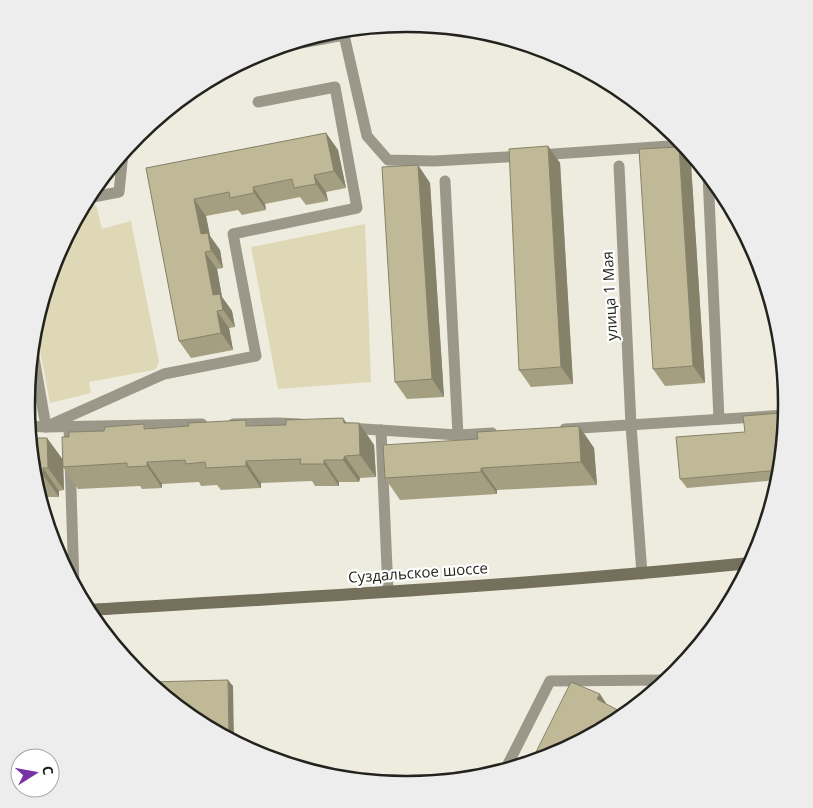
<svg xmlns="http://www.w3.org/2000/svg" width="813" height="808" font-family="'Open Sans',sans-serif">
<rect width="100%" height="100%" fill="#eeecdf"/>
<g fill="#dfd8b6">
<polygon points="96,205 102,229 131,221 159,362 157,367 154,370 89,382 91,393 50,403 35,324 55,258 82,208"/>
<polygon points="365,224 371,382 278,389 251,247"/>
</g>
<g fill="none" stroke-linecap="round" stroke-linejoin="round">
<g stroke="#9b988a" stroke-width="11">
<polyline points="344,35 367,136 388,160 434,161 523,156"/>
<polyline points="280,47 344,35 343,30"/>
<polyline points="539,155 684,145"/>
<polyline points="619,166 631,425 642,574"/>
<polyline points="708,175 719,419"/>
<polyline points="445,181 458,435"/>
<polyline points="88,198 119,192 123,153"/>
<polyline points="32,346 46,427"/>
<polyline points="52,424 164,374 256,356 233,234 357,208 335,87 258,102"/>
<polyline points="233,424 278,423 300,424"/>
<polyline points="28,426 46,427 202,424"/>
<polyline points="69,426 74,585"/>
<polyline points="348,428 458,435 492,433"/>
<polyline points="565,429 786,415"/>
<polyline points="381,430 388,591"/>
<polyline points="505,770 550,681 667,680"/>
</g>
<path stroke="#74705b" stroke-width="12" d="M88,610c221,-13 442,-25 662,-47"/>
</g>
<g fill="#a59f82">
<polygon points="326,133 338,150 346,188 326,192 328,201 306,205 300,197 265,204 266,210 242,215 238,210 206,216 210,236 220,250 223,268 217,269 222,297 232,311 235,327 229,328 233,350 191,358 179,341 146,168"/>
<polygon points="548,146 560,163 573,384 531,387 519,370"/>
<polygon points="114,163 113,174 105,175"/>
<polygon points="691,164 705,383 665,386 653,369"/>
<polygon points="418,165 430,183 444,397 407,399 395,382"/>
<polygon points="780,330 783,369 777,361"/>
<polygon points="780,413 785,420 779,480 687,488 680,479 745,432"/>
<polygon points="246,420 249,426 359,423 374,445 376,477 360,478 359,482 339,482 339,486 315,486 312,481 261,483 261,488 221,490 217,485 201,486 199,482 162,484 162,488 142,489 140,486 78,489 63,467 69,437 144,424 147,429 189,426"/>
<polygon points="579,426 594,448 597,485 497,490 497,494 400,500 385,478 478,439"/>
<polygon points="30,438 47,438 63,460 64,490 59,491 59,497 39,497 34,478"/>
</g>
<g fill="#86826a">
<polygon points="326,133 338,150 346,188 334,171"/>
<polygon points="548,146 560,163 573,384 561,367"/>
<polygon points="679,147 691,164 705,383 693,366"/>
<polygon points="114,163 113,174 110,169"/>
<polygon points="418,165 430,183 444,397 432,379"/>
<polygon points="314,175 326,192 328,201 316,184"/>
<polygon points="253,187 265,204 266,210 254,193"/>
<polygon points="194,199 206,216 210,236 220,250 223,268 201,234"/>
<polygon points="205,252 217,269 222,297 232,311 235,327 213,295"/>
<polygon points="217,311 229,328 233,350 221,333"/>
<polygon points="780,413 785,420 783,443"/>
<polygon points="343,418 359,440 359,423 374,445 376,477 360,455 344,423"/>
<polygon points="579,426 594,448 597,485 581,462"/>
<polygon points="47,438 63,460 64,490 48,468"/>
<polygon points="345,456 360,478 359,482 343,460"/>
<polygon points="324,460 339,482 339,486 324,464"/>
<polygon points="246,461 261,483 261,488 246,466"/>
<polygon points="147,462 162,484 162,488 147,466"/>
<polygon points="43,468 59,491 59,497 43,475"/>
<polygon points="481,468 497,490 497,494 481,472"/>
<polygon points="228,680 233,686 234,741 229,738"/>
<polygon points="600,694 606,703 604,708 597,699"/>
</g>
<g fill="#c0b997" stroke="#86826a">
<polygon points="326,133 334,171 314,175 316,184 294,188 292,179 253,187 254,193 230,198 229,192 194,199 201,234 208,233 211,251 205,252 213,295 220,294 223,310 217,311 221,333 179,341 146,168"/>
<polygon points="548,146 561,367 519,370 509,149"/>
<polygon points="679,147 693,366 653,369 639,149"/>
<polygon points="418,165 432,379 395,382 382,167"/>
<polygon points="775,317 780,330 782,360 777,361"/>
<polygon points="780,413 783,443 780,470 680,479 676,437 745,432 743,416"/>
<polygon points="343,418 344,423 359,423 360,455 345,456 343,460 324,460 324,464 300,464 301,459 246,461 246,466 206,468 205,462 186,464 185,460 147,462 147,466 127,467 127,463 63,467 62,437 69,437 69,432 104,431 105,427 144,424 144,429 189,426 188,423 246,420 246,426 286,425 286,420"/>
<polygon points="579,426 581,462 481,468 481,472 385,478 383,445 478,439 477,432"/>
<polygon points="30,438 47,438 48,468 43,468 43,475 33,475"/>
<polygon points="228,680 229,738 195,720 149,682"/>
<polygon points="571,682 600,694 597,699 625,714 618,720 552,755 531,762"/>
</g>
<g text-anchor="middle" stroke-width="4.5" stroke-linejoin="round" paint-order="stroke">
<g font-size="15" fill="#23231e" stroke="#fff">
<text transform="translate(610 296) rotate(-93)" y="5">улица 1 Мая</text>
<text transform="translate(418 573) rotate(-4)" y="5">Суздальское шоссе</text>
</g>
</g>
<path d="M0 0H813V808H0ZM406 32H407A371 371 0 0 1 778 403V405A371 371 0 0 1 407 776H406A371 371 0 0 1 35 405V403A371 371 0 0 1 406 32Z" fill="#ededed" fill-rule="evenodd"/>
<path fill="none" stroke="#23231e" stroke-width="2.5" d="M406 32H407A371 371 0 0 1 778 403V405A371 371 0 0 1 407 776H406A371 371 0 0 1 35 405V403A371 371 0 0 1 406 32Z"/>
<g transform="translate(35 773) rotate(79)"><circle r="24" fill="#ffffff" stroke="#a7a7a5"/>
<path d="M0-4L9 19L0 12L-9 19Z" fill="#7732a6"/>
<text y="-8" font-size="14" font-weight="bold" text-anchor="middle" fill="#23231e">С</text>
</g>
</svg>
